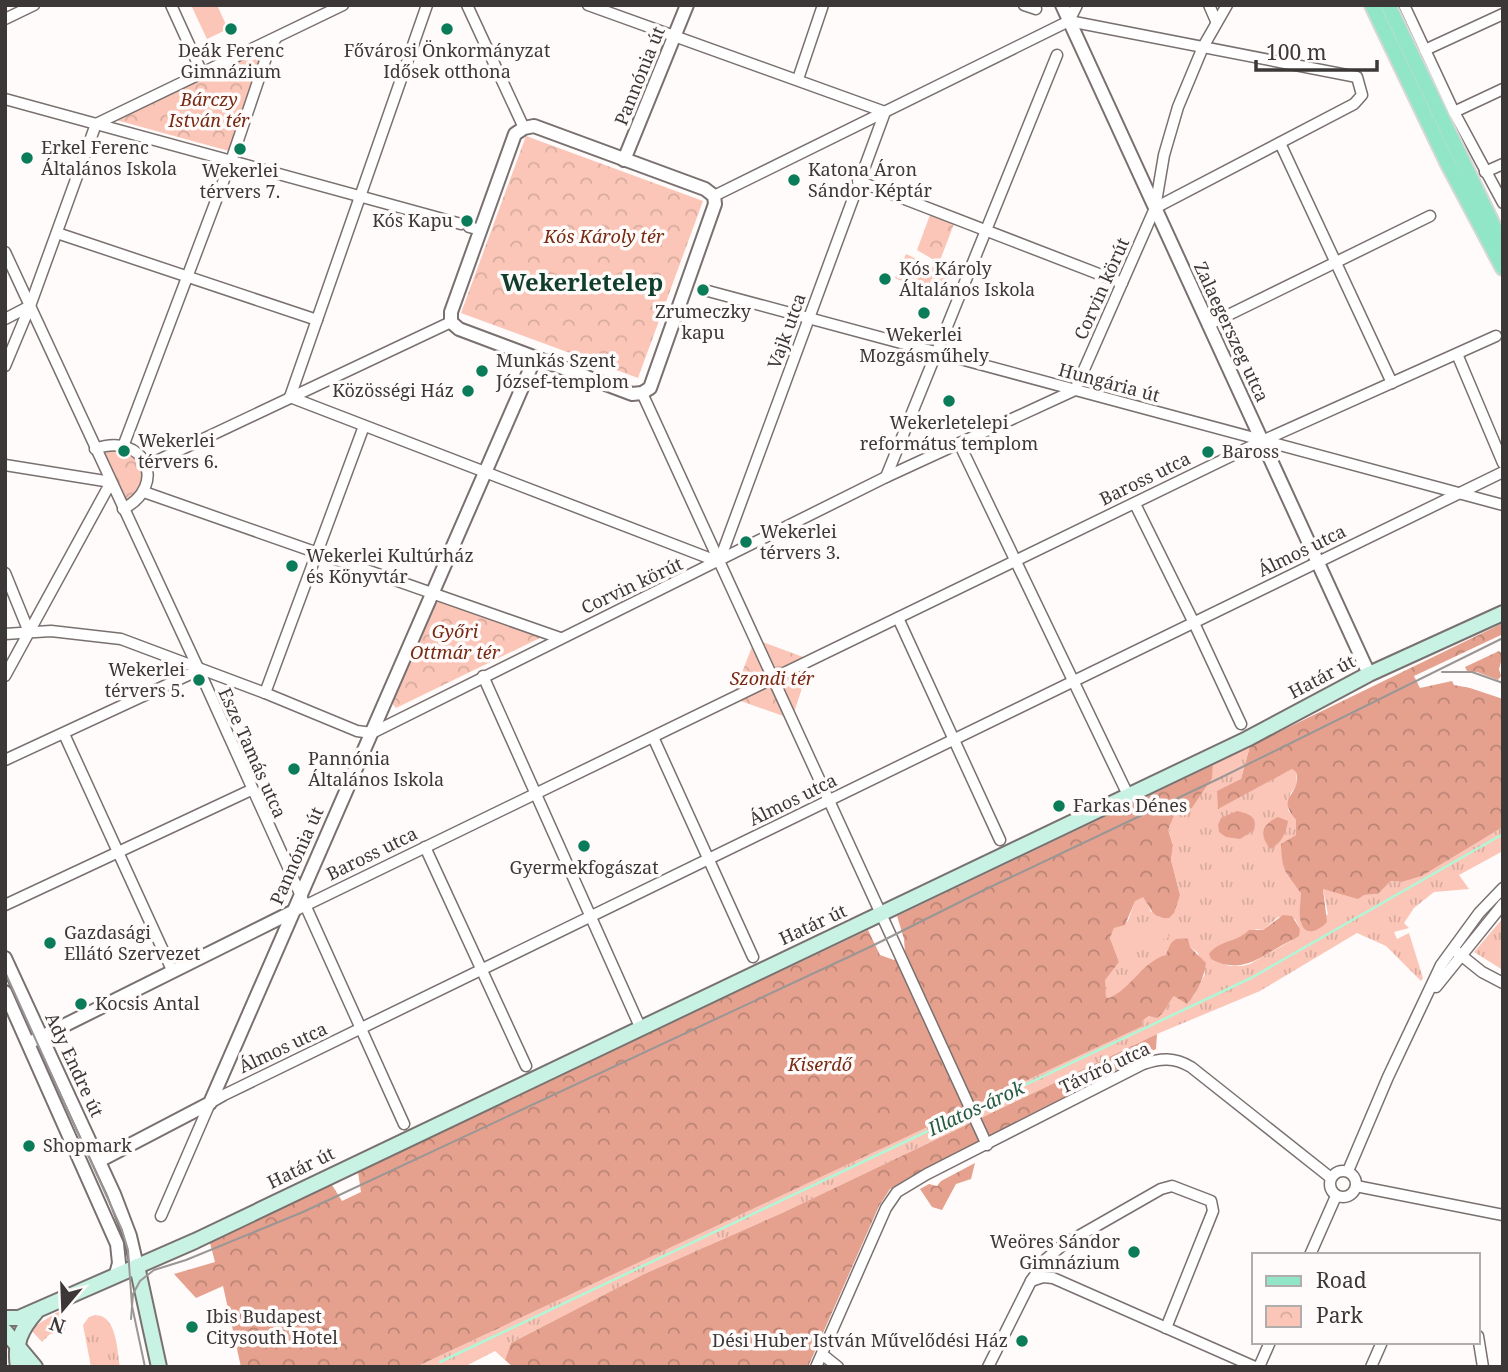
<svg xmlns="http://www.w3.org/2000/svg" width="1508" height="1372" font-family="'Noto Serif',serif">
<defs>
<pattern id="grass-tufts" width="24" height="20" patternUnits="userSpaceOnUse" patternTransform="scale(1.75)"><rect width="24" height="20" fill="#fbc6b8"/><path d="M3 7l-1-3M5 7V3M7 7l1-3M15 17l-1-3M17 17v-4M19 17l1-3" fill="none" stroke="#d8ab9f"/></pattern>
<pattern id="forest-crowns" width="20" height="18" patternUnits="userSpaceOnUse" patternTransform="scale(1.75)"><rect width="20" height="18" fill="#e5a18e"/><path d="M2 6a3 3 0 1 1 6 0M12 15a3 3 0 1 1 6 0" fill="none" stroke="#bb8475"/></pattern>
<pattern id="park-crowns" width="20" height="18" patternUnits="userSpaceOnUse" patternTransform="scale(1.75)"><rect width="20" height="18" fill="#fbc6b8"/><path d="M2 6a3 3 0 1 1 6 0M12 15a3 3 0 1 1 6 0" fill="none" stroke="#d8ab9f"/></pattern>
</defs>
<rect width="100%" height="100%" fill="#fefbfa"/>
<g fill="url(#grass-tufts)" fill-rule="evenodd">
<path d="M1250,746l-9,33 -23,29 74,-39 4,2 1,14 -7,9 -2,16 8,10v16c-8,5 -9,9 -11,18 -5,19 6,26 17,39l-1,8 27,14 -5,-26 41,6 14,-1 13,-13 11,1 20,-6 81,-49v24l-44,24 10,14 -35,3 -20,16 -10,15 5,5 -15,4 3,7 12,-6 14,45 -2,3 -35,-35 -29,-13 -97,58 -103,43 -375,179 -138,61 -133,69 -6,17 -10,-9 -31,16h-48l727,-341 -1,-5 24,-16 8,-9 19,1 12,-23 -7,-21 -8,-6 -24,8 -50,40 -7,3 -3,-1 -2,-17 15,-18 -9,-24 4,-10 14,-7 7,-21 9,-4 7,16 29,-17 -9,-35 2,-16 -5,-14 6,-14 18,-8 19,-30 2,-13zM1278,917l17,2 5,10 -6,10 -44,25 -8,2h-12l-15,-5v-13l42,-19 6,1z"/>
<polygon points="1503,918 1503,970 1474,952"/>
<polygon points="61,1310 65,1330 50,1334 42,1342 30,1329"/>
<path d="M95,1315c22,0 22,35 25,52h-29l-8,-42 6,-8z"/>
</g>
<g fill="url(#forest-crowns)">
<path d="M1503,623v11l-89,42 6,12 32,-7 2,4 16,3 33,11v128l-81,49 -20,6 -11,-1 -13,13 -14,1 -6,4 -35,-10 4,33c-7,8 -22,16 -26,0 -3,-8 0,-20 0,-29 -15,-20 -19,-20 -20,-49l15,-9v-15c-22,-25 7,-25 0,-48l-4,-3 -74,40 -1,-18 24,-12 9,-33z"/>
<polygon points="1499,651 1503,655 1499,669 1501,676 1498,680 1477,672 1467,671 1465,667"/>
<path d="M1213,765l-1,13 -20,30 -18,8 -6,14 5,15 -2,15 9,35 -6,18 -5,5c-17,1 -18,-10 -26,-21l-8,4 -10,24 -11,3 -4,10 9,24 -14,18 1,17 3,1c22,-9 34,-37 57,-43 5,-13 6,-18 22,-16l2,8 16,16c-2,15 -9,30 -19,41l-13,-8c-7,8 -9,17 -17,22l-8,-2 -7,5 1,5 -727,341h-175l-18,-81 -27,12 -22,-24 41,-12 -5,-19 122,-58 10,16 19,-9 -3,-20 510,-242 12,25 14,5 11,-7 -1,-14 -7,-23z"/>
<path d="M1237,811c12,3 21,5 17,19l-14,9 -14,-2 -7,-5 -1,-7 3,-7z"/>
<path d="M1278,817l10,4c-2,12 -6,21 -17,28 -13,-14 -9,-25 7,-32z"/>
<path d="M1283,915l9,1 8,13 -1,7 -5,3c-30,14 -50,38 -83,20l-2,-5c10,-14 29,-12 40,-24h14z"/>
<polygon points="1157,1034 1156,1049 890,1189 879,1206 808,1367 513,1367 505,1360 511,1343 644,1274 782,1213"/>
<polygon points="975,1163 971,1179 956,1184 942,1210 932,1207 920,1189 929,1184 937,1186 941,1181"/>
</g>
<g fill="url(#park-crowns)">
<polygon points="264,49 229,151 116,120"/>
<polygon points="526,136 703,201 638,378 461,313"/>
<polygon points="930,215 954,224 939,263 917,250"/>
<polygon points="95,449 137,452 148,478 123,509"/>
<polygon points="437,600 542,637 396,708 392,703"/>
<polygon points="755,639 811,660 792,719 732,698"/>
</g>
<g fill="#fbc6b8">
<polygon points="191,5 217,5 228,29 207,39"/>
<polygon points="906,254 950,275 939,299 895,278"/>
<polygon points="1160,916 1169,937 1120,957 1111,936"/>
</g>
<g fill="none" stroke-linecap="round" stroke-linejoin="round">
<g stroke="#aff7d6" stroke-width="2.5">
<polyline points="974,1109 1251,978 1503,834"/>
<polyline points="440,1362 968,1112"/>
</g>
<g stroke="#79716f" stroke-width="13">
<g id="minor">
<polyline points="171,5 202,73"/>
<polyline points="467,5 524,128"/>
<polyline points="588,5 885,112"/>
<polyline points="1024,5 1036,9"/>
<polyline points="1209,5 1216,21"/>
<polyline points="1404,5 1454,112 1503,203"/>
<polyline points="5,19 34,5"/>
<polyline points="1069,21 1357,77 1362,95 1354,104 1155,208"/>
<polyline points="1069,21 1077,5"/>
<polyline points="1425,50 1503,14"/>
<polyline points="798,79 823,5"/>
<polyline points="5,99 461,224"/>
<polyline points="1454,112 1503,89"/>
<polyline points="1280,143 1392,383"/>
<polyline points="1485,172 1503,164"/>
<polyline points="858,181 1122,283"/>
<polyline points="714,196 1069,21"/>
<polyline points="469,227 481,230"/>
<polyline points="57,233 317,320"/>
<polyline points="5,252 199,670 404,1124"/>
<polyline points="708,291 1503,505"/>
<polyline points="5,319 30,306"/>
<polyline points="1208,325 1430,216"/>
<polyline points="1457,354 1503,463"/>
<polyline points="5,366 30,306 96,124 343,5"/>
<polyline points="642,393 987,1145"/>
<polyline points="290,397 719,562 885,112"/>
<polyline points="290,397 427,5"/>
<polyline points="959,443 1128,795"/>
<polyline points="124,444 231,161 268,52 276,38"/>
<path d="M95,449c50,-18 74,36 28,60"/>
<polyline points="5,465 111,482 5,676"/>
<polyline points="146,466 451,322"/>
<polyline points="886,477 1057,55"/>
<polyline points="144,492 560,638"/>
<polyline points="1135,504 1194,623 1241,724"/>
<polyline points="5,573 29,632"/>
<polyline points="898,618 1000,840"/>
<polyline points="5,634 51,631 121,639 265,693 357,731 372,733 886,477 1075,390 1155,208 1164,155 1178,107 1203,47 1227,5"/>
<polyline points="483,676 641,1029"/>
<polyline points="265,693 364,426"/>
<polyline points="64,734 172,970"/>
<polyline points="653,737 753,957"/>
<polyline points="5,760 199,670"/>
<polyline points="425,847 526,1066"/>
<polyline points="5,905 251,790"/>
<polyline points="292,912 1262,441 1496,336"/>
<polyline points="1457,952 1482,972 1503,983"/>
<polyline points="1436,987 1503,904"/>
<circle cx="1343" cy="1184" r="13"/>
<polyline points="1348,1171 1388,1077 1441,965 1479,913 1503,888"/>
<polyline points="1356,1186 1503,1215"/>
<polyline points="161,1216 210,1103 224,1095 1503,472"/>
<polyline points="1310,1255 1336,1196"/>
<polyline points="1031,1281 1043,1277 1053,1278 1255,1367"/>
<polyline points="1478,1336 1483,1367"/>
<polyline points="823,1355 838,1367"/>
<path d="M816,1367l70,-159 11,-16 30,-18 216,-110c18,-6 31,-7 48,3l140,111"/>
<polyline points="988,1367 1031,1281 1046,1259 1063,1245 1161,1189 1172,1186 1211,1201 1213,1211 1166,1328"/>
<polyline points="1259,1367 1270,1342"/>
<polyline points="1371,1367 1382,1342"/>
</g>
</g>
<g stroke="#79716f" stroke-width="16">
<g id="tertiary">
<polyline points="1062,5 1369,674"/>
<polygon points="534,126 705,189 714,196 715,204 650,388 642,393 632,394 459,329 451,322 451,312 515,134 524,128"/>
<polyline points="624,160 687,5"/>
<polyline points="5,958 114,1194 130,1236 137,1266"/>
<polyline points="5,992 117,1244 119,1263 116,1274"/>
<polyline points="35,1040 292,912"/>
<polyline points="99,1161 210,1103 535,358"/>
</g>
</g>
<g stroke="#79716f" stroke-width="18">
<g id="secondary">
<polyline points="137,1266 159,1367"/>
<polyline points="5,1318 19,1318 195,1241 1247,739 1369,674 1503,613"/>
<polyline points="5,1331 35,1367"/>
<path d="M18,1367c-4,-23 3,-38 18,-55"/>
</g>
</g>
<g stroke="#d8d7d7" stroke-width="18">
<g id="primary">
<polyline points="1372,5 1448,164 1503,268"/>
<polyline points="1388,5 1503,246"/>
</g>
</g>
<use href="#minor" stroke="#fff" stroke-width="10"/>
<use href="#tertiary" stroke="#fff" stroke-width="12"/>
<use href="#secondary" stroke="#c8f2e3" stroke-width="14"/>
<use href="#primary" stroke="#91e6c7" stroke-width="14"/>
<g stroke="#999695" stroke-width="2">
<polyline points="1442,672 1472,672 1503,683"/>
<polyline points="5,972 122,1230 128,1250 132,1306 145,1367"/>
<polyline points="131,1319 133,1294 140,1281 154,1270 186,1260 303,1212 872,946 982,891 1218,779 1503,638"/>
</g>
</g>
<g fill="#0b7c59" stroke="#fefbfa" stroke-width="2.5">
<circle cx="231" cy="29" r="7"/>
<circle cx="447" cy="29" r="7"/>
<circle cx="240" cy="149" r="7"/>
<circle cx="27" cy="158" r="7"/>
<circle cx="794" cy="180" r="7"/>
<circle cx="467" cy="221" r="7"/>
<circle cx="885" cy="279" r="7"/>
<circle cx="703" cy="290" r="7"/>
<circle cx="924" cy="313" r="7"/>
<circle cx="482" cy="371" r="7"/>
<circle cx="468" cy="391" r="7"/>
<circle cx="949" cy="401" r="7"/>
<circle cx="124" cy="451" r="7"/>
<circle cx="1208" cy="452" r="7"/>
<circle cx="746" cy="542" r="7"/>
<circle cx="292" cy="566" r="7"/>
<circle cx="199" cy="680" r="7"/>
<circle cx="294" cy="769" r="7"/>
<circle cx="1059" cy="806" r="7"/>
<circle cx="584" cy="846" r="7"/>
<circle cx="50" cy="943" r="7"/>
<circle cx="81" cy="1004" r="7"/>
<circle cx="29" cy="1146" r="7"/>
<circle cx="1134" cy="1252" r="7"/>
<circle cx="192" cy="1327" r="7"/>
<circle cx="1022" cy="1341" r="7"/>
</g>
<g text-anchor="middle" stroke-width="7" stroke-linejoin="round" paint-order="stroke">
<g font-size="18" fill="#3b3837" stroke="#fefbfa" text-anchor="start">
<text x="231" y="57" text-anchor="middle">Deák Ferenc<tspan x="231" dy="21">Gimnázium</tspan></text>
<text x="447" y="57" text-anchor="middle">Fővárosi Önkormányzat<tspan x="447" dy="21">Idősek otthona</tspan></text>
<text x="41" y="154">Erkel Ferenc<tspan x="41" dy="21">Általános Iskola</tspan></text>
<text x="808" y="176">Katona Áron<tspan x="808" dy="21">Sándor Képtár</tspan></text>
<text x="240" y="177" text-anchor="middle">Wekerlei<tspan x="240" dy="21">térvers 7.</tspan></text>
<text x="453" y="227" text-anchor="end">Kós Kapu</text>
<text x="899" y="275">Kós Károly<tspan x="899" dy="21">Általános Iskola</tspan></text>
<text x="703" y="318" text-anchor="middle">Zrumeczky<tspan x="703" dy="21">kapu</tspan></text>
<text x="924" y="341" text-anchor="middle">Wekerlei<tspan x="924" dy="21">Mozgásműhely</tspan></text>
<text x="496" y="367">Munkás Szent<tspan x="496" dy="21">József-templom</tspan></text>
<text x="454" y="397" text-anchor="end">Közösségi Ház</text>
<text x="949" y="429" text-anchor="middle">Wekerletelepi<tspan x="949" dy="21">református templom</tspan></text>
<text x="138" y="447">Wekerlei<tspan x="138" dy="21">térvers 6.</tspan></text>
<text x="1222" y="458">Baross</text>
<text x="760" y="538">Wekerlei<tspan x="760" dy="21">térvers 3.</tspan></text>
<text x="306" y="562">Wekerlei Kultúrház<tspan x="306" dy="21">és Könyvtár</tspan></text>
<text x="185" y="676" text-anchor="end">Wekerlei<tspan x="185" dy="21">térvers 5.</tspan></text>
<text x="308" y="765">Pannónia<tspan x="308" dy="21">Általános Iskola</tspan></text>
<text x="1073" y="812">Farkas Dénes</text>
<text x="584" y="874" text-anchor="middle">Gyermekfogászat</text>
<text x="64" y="939">Gazdasági<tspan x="64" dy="21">Ellátó Szervezet</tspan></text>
<text x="95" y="1010">Kocsis Antal</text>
<text x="43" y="1152">Shopmark</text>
<text x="1120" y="1248" text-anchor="end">Weöres Sándor<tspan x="1120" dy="21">Gimnázium</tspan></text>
<text x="206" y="1323">Ibis Budapest<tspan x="206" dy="21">Citysouth Hotel</tspan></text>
<text x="1008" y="1347" text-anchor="end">Dési Huber István Művelődési Ház</text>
</g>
<g font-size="18" fill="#3b3837" stroke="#fefbfa">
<text transform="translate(640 76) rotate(-68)" y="6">Pannónia út</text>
<text transform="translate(1102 289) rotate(-66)" y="6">Corvin körút</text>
<text transform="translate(787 331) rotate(-70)" y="6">Vajk utca</text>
<text transform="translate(1231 332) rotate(65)" y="6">Zalaegerszeg utca</text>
<text transform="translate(1109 383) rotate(15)" y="6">Hungária út</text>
<text transform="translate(1145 479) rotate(-26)" y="6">Baross utca</text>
<text transform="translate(1302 551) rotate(-26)" y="6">Álmos utca</text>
<text transform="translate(632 586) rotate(-25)" y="6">Corvin körút</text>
<text transform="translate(1322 677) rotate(-28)" y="6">Határ út</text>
<text transform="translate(252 753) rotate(66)" y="6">Esze Tamás utca</text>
<text transform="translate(793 800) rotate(-26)" y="6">Álmos utca</text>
<text transform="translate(372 854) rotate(-26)" y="6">Baross utca</text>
<text transform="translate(297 856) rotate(-66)" y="6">Pannónia út</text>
<text transform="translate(813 925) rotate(-25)" y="6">Határ út</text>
<text transform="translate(283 1048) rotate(-25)" y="6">Álmos utca</text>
<text transform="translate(74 1065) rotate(65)" y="6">Ady Endre út</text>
<text transform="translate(1105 1068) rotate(-25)" y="6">Távíró utca</text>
<text transform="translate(301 1168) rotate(-26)" y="6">Határ út</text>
</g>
<g font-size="18" font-style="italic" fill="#772912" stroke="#fefbfa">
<text x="209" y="106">Bárczy<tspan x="209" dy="21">István tér</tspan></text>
<text x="604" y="243">Kós Károly tér</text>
<text x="455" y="638">Győri<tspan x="455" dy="21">Ottmár tér</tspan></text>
<text x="772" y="685">Szondi tér</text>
<text x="820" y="1071">Kiserdő</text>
</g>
<g font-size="19" font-style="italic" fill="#235a44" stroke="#fefbfa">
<text transform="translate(976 1108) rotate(-25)" y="7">Illatos-árok</text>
</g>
<g font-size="24" font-weight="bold" fill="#0f3e2d" stroke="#fefbfa">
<text x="582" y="291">Wekerletelep</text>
</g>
</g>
<rect width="1508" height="1372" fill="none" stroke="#3b3837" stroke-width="14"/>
<rect x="1252" y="1253" width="228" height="91" fill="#fefbfa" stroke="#b0adac" stroke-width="2"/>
<rect x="1266" y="1276" width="35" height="10" fill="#91e6c7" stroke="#b0adac" stroke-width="2"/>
<text x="1316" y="1288" font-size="21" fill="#3b3837">Road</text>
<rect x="1266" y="1306" width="35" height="21" fill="url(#park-crowns)" stroke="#b0adac" stroke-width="2"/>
<text x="1316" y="1323" font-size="21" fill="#3b3837">Park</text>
<g transform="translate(63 1309) rotate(199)" stroke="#fefbfa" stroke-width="5" paint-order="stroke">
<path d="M0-5L12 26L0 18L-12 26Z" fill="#3b3837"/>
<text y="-10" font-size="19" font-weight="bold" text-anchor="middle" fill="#3b3837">N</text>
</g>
<path d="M1256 60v10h121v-10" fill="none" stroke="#3b3837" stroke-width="3.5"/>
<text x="1266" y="60" font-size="21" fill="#3b3837" stroke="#fefbfa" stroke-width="5" paint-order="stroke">100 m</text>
</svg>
